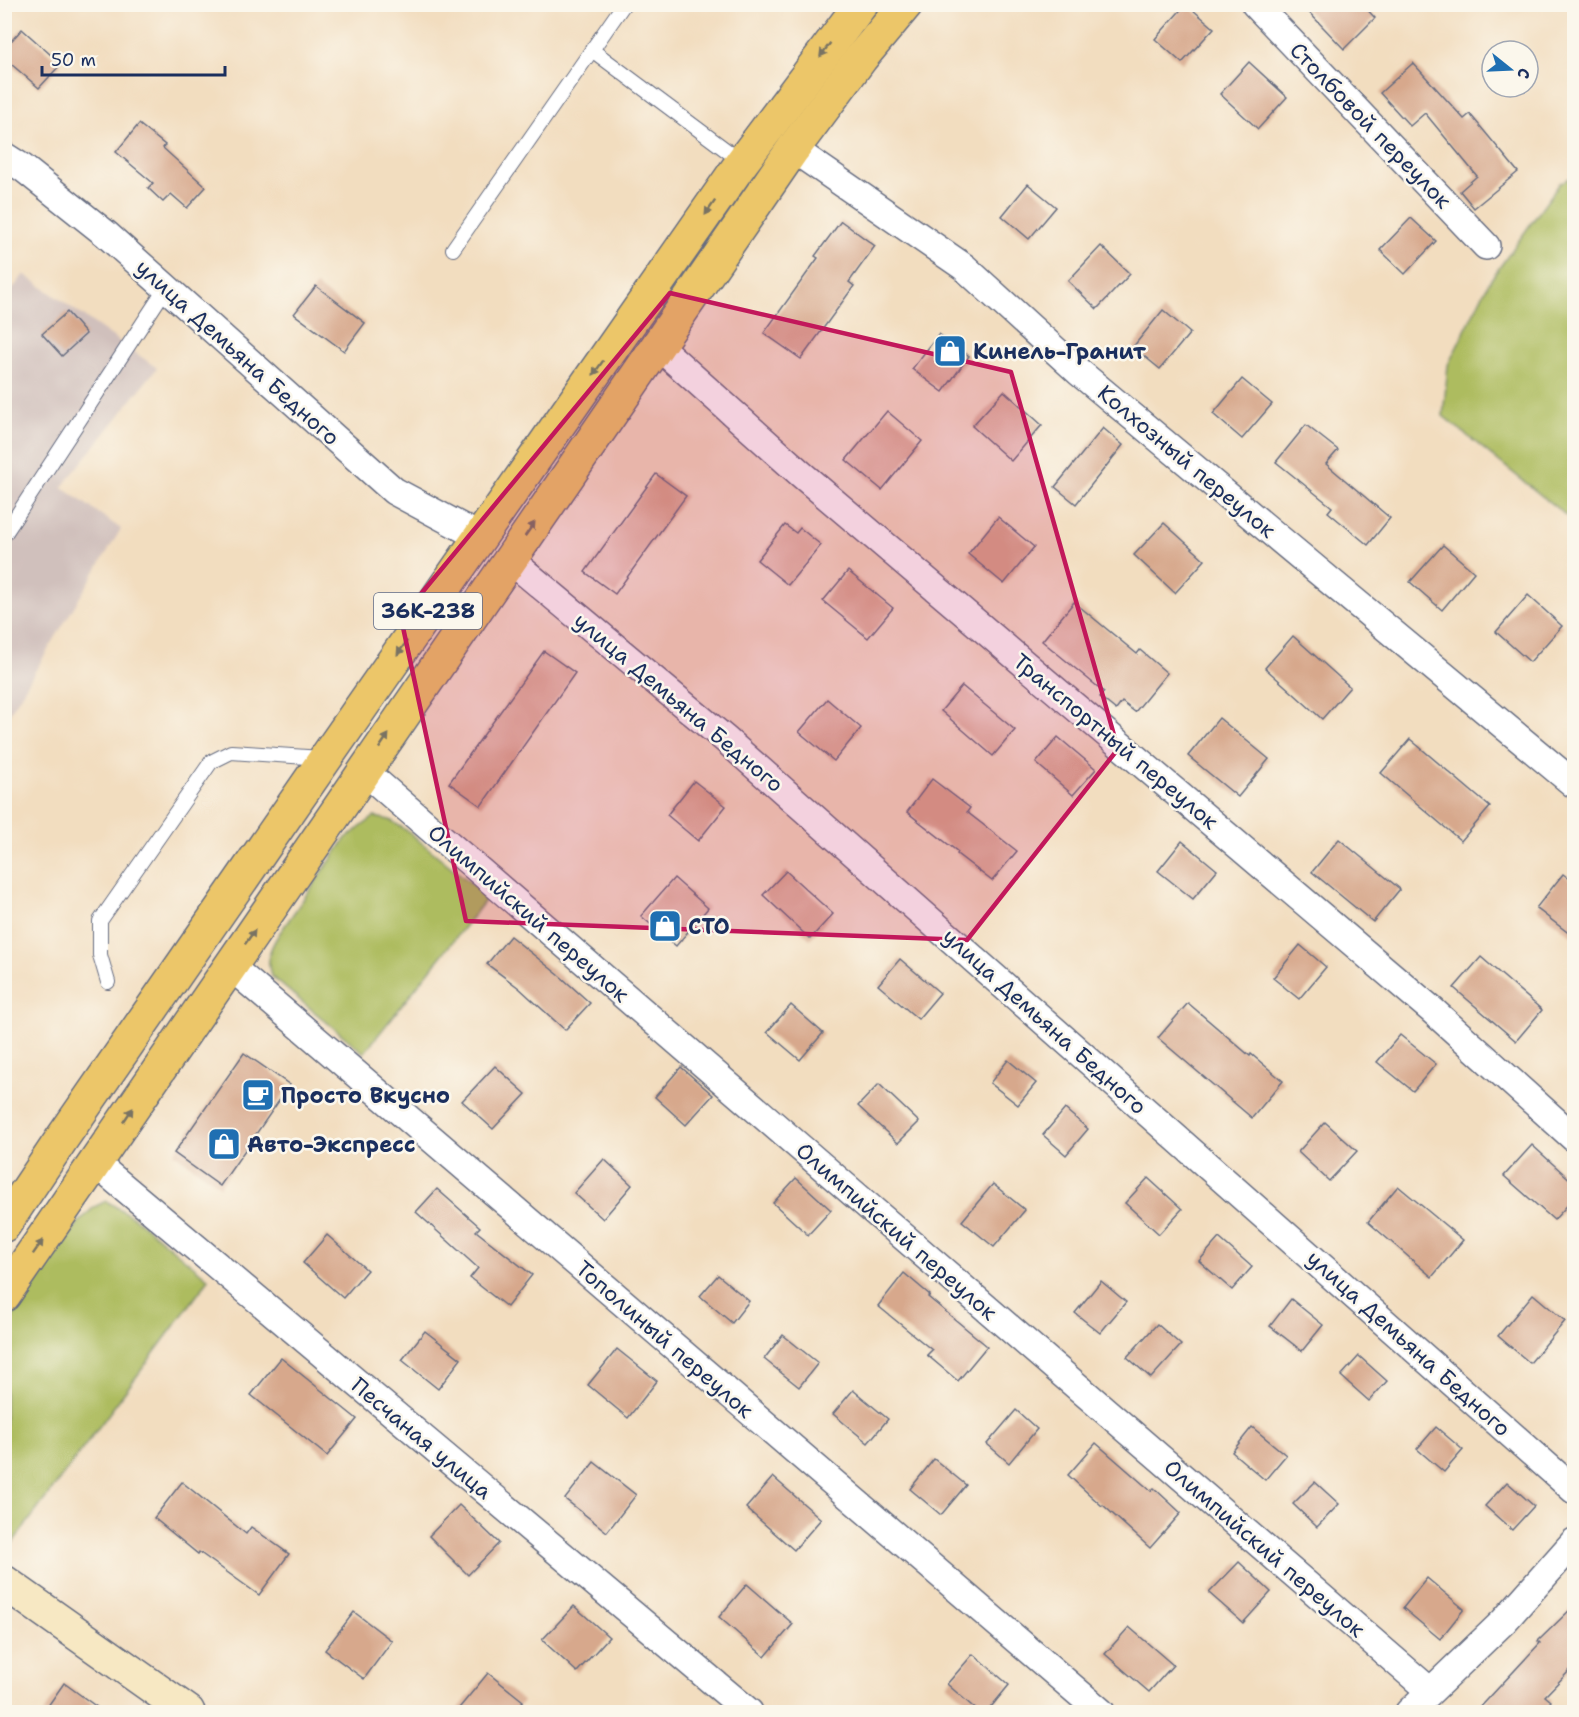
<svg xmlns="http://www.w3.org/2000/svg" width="1579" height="1717" font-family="'Shantell Sans',sans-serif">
<rect width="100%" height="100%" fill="#fbf7ec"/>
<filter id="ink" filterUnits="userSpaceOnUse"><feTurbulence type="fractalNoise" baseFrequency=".0167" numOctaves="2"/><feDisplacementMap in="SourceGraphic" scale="12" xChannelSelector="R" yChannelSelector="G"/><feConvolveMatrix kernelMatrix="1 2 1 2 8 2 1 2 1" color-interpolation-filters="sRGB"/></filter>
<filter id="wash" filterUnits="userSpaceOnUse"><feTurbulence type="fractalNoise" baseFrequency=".008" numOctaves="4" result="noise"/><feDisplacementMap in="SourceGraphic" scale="24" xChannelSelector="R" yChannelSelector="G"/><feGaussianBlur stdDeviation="1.35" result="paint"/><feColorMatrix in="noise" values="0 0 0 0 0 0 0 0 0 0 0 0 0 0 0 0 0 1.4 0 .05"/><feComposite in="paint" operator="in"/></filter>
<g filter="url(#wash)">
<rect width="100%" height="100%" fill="#f2ddbf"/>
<polygon fill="#d0c0bc" points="24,274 157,368 62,487 121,529 5,721 4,301"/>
<g fill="#adbc5e" stroke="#64765e" stroke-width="1.5">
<polygon points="1574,176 1574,522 1443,416 1448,365 1489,282 1560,183"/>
<path d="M374,817l16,3 16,10 82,67 -124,156 -93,-77c-5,-18 -2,-26 8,-42l67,-96z"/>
<polygon points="106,1201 135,1218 209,1279 5,1553 5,1328 78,1223 94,1207"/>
</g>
<g id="blocks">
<g fill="#d7a88c">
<polygon points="1186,4 1214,28 1182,63 1155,39"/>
<polygon points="1301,4 1362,4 1375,18 1344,49"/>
<polygon points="22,29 61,64 39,88 4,58 4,49"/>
<polygon points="1249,62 1287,97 1258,129 1220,94"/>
<polygon points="1413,63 1464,119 1470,114 1518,172 1474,208 1460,191 1477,176 1425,113 1410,126 1380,93"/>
<polygon points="139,124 165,145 163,148 206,187 187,208 171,194 163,202 148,188 153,183 116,152"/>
<polygon points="1028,184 1056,207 1029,239 1002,216"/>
<polygon points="1411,218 1436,241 1405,274 1380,250"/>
<polygon points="841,221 875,246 849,282 854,286 801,359 764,333 818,258 815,256"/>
<polygon points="1101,246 1130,274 1097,309 1068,281"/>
<polygon points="316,286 365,323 344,351 294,314"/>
<polygon points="1163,310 1190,333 1160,369 1133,347"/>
<polygon points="67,312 86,334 62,356 42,334"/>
<polygon points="939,334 969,356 943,392 912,369"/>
<polygon points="1242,379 1272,404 1242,439 1213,414"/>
<polygon points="1004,391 1042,425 1011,461 972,426"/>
<polygon points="887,411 922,441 882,490 846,460"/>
<polygon points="1306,425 1338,450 1326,464 1390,518 1368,545 1328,512 1332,507 1276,462"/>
<polygon points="1103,428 1123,445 1076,504 1055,487"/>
<polygon points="656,474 686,496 615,594 585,572"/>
<polygon points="998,517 1034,547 1004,584 968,554"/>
<polygon points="1164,523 1205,560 1175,593 1134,555"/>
<polygon points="785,525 796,533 800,528 821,545 788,585 757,560"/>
<polygon points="1443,545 1474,572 1442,610 1410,582"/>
<polygon points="848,571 893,608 868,638 823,601"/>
<polygon points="1528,595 1562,626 1530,662 1496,632"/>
<polygon points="1074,602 1137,654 1140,650 1167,673 1135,712 1122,702 1116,710 1100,697 1104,692 1042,641"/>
<polygon points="1293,636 1350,687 1322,719 1265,668"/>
<polygon points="544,651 575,673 481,806 449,783"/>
<polygon points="962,686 1015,730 993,756 941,711"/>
<polygon points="827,699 861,728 834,761 799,732"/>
<polygon points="1219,718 1269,759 1238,797 1188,756"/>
<polygon points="1058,737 1096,769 1073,795 1036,763"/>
<polygon points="1410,739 1490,807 1461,841 1381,773"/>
<polygon points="932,779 970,808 967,812 1017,851 992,881 957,854 958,852 907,812"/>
<polygon points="694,781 726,806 698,841 667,815"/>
<polygon points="1339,839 1400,889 1373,922 1312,872"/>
<polygon points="1182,841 1217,870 1193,899 1158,871"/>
<polygon points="786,871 833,914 810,939 763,895"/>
<polygon points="1563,874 1575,883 1575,938 1536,908"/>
<polygon points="674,878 708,908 676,946 641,916"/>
<polygon points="510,936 560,976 590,1003 565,1030 519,988 487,964"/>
<polygon points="1300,945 1326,967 1299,999 1273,978"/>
<polygon points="1481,957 1542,1010 1516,1041 1454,988"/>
<polygon points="900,959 940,993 918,1019 878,985"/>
<polygon points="1188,1003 1250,1056 1251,1054 1283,1081 1252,1118 1158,1038"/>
<polygon points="791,1005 823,1033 800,1060 767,1032"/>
<polygon points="1400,1035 1436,1064 1413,1091 1377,1062"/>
<polygon points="244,1053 290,1085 220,1186 174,1153"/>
<polygon points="1008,1060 1036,1083 1018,1105 990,1083"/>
<polygon points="495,1066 526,1094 493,1129 462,1101"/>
<polygon points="681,1067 713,1095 686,1125 655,1097"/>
<polygon points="879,1084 919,1122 898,1143 858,1106"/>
<polygon points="1065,1109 1088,1129 1066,1155 1043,1135"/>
<polygon points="1325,1122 1357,1151 1329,1181 1298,1152"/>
<polygon points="1532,1145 1575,1184 1575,1197 1554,1220 1504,1176"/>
<polygon points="604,1159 632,1185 603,1219 574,1193"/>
<polygon points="796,1178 831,1210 808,1235 773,1203"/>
<polygon points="1148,1178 1182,1209 1159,1234 1125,1203"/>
<polygon points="993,1184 1025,1210 994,1247 962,1221"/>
<polygon points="1398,1186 1463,1240 1432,1277 1368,1222"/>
<polygon points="437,1189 480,1227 476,1231 532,1275 507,1307 470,1278 478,1268 416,1212"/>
<polygon points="327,1235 367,1270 343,1298 303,1263"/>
<polygon points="1219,1238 1252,1267 1232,1290 1199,1261"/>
<polygon points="904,1273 930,1295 928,1297 987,1346 958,1381 927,1355 932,1350 878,1306"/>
<polygon points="718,1275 749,1301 732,1323 700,1296"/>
<polygon points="1101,1281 1126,1302 1100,1333 1075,1313"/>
<polygon points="1533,1294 1565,1321 1530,1363 1498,1336"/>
<polygon points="1291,1299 1323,1325 1302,1351 1270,1326"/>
<polygon points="1157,1324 1181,1345 1151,1378 1127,1357"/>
<polygon points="425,1331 461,1359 438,1389 402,1360"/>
<polygon points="783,1335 818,1363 799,1387 764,1359"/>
<polygon points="617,1349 657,1381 628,1418 588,1385"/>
<polygon points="1359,1356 1387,1381 1369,1401 1341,1376"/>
<polygon points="281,1358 357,1419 327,1456 251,1395"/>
<polygon points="853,1390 888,1419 868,1443 833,1414"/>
<polygon points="1016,1410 1037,1429 1009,1463 987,1444"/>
<polygon points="1252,1427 1286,1455 1265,1480 1232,1452"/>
<polygon points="1436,1427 1463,1450 1444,1472 1417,1449"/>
<polygon points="1096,1443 1151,1491 1154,1488 1181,1513 1150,1548 1103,1505 1102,1506 1068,1475"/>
<polygon points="934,1459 966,1485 941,1515 910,1489"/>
<polygon points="594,1462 636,1495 607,1532 565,1499"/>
<polygon points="773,1477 821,1519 794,1550 746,1508"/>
<polygon points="182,1482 246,1534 251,1527 289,1554 259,1595 199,1552 198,1554 154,1518"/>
<polygon points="1315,1482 1339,1504 1317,1527 1293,1504"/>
<polygon points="1507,1482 1534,1506 1512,1530 1485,1506"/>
<polygon points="459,1505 499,1543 468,1575 429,1536"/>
<polygon points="1239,1562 1271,1592 1243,1623 1209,1593"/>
<polygon points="1427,1578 1464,1609 1440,1639 1403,1608"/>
<polygon points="747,1584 793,1624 765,1657 719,1617"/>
<polygon points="1575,1605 1575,1665 1545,1696 1551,1701 1541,1713 1475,1713 1540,1643 1538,1641"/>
<polygon points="574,1606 609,1637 577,1672 542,1640"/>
<polygon points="354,1612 392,1641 364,1679 325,1650"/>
<polygon points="1129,1627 1173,1665 1149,1692 1105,1654"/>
<polygon points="973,1654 1009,1685 986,1713 980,1713 947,1684"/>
<polygon points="488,1673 523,1701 513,1713 455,1713"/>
<polygon points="64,1683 105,1713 43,1713"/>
</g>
</g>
</g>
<g filter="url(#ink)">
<use href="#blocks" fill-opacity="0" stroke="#666c80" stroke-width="1.5"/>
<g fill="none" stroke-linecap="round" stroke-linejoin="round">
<g stroke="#666c80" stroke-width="16">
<g id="service">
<polyline points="592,50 742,162"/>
<polyline points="453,249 624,4"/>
<polyline points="4,535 166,288"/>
<polyline points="108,982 100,955 100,921 211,762 231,752 322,758"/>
</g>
</g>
<g stroke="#666c80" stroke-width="30">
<g id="minor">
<polyline points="1255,4 1486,246"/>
<polyline points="793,149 964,267 1079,372 1574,784"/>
<polyline points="4,156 23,168 106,234 394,491 480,537"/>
<polyline points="657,345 801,474 1432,1010 1574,1138"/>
<polyline points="509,559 725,739 1574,1490"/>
<polyline points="364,771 1430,1691"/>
<polyline points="230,966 1101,1712"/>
<polyline points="95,1163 749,1712"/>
<polyline points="1409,1712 1504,1621 1574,1542"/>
</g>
</g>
<g stroke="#666c80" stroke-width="36">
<polyline id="secondary" points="4,1582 188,1712"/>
</g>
<g stroke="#666c80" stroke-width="36">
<g id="primary">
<polyline points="4,1225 63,1137 325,759 742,162 861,4"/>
<polyline points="4,1295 793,149 861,58 906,4"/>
</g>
</g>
<use href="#service" stroke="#fff" stroke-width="14"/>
<use href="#minor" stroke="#fff" stroke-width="27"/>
<use href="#secondary" stroke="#f7e8c3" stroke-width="33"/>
<use href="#primary" stroke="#ecc669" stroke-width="33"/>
</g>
<defs><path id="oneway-solid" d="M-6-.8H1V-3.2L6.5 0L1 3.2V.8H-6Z" transform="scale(1.5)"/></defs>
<g fill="#797363">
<use href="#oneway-solid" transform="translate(825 50) rotate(127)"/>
<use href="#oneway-solid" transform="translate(710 208) rotate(125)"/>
<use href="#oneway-solid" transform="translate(598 368) rotate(125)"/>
<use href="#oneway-solid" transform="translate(530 529) rotate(-55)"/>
<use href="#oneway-solid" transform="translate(402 648) rotate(125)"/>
<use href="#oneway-solid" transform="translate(384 741) rotate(-56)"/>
<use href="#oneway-solid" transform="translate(250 937) rotate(-55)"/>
<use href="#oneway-solid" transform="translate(128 1115) rotate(-56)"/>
<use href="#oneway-solid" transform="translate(38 1247) rotate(-55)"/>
</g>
</g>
<path fill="#c2185b" fill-opacity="0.2" stroke="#c2185b" stroke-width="4.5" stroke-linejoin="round" d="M670,293l341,79 107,377 -151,191 -501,-19 -65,-303z"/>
<defs>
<g id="shop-square" transform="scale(1.725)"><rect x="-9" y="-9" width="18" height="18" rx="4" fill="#1f6fb2" stroke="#fbf7ec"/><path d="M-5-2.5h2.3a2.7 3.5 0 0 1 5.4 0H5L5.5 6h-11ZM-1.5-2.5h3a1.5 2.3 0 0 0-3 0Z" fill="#fff"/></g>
<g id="cafe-square" transform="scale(1.725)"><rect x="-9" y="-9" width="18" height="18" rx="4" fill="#1f6fb2" stroke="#fbf7ec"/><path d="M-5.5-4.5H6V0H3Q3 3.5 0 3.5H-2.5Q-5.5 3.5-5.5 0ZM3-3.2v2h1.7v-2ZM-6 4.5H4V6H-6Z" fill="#fff"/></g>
</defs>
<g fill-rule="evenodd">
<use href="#shop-square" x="950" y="351"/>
<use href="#shop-square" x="665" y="926"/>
<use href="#cafe-square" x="258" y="1095"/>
<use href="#shop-square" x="224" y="1144"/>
</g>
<g text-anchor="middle" stroke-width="5" stroke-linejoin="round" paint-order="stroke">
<rect fill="#fbf7ec" stroke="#5e6b89" stroke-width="1.5" x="374" y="593" width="108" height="36" rx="4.5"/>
<g font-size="21" font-weight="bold" fill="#1b2f5e">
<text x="428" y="618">36К-238</text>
</g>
<g font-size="22" fill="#1b2f5e" stroke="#fbf7ec">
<text transform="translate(1371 125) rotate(46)" y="8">Столбовой переулок</text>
<text transform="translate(238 352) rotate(42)" y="8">улица Демьяна Бедного</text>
<text transform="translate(1187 461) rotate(40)" y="8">Колхозный переулок</text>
<text transform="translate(679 702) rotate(40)" y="8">улица Демьяна Бедного</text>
<text transform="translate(1116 741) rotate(40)" y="8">Транспортный переулок</text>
<text transform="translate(529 913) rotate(41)" y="8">Олимпийский переулок</text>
<text transform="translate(1045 1021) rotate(42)" y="8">улица Демьяна Бедного</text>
<text transform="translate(897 1231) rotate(41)" y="8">Олимпийский переулок</text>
<text transform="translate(665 1339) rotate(41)" y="8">Тополиный переулок</text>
<text transform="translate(1409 1343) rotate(42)" y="8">улица Демьяна Бедного</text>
<text transform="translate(422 1438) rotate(40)" y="8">Песчаная улица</text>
<text transform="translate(1265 1548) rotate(41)" y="8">Олимпийский переулок</text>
</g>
<g font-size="22" font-weight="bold" fill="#1b2f5e" stroke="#fbf7ec" text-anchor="start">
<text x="973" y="359">Кинель-Гранит</text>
<text x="688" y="934">СТО</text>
<text x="281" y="1103">Просто Вкусно</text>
<text x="247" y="1152">Авто-Экспресс</text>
</g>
</g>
<rect width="1579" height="1717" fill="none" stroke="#fbf7ec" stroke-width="24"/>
<g transform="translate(1510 69) rotate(108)"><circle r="28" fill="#fbf7ec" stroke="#a1a7b3" stroke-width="1.5"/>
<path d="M0-4.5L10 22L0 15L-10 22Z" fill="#1f6fb2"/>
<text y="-9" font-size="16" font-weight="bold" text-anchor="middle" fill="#1b2f5e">С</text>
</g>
<path d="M42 66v9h183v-9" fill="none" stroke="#1b2f5e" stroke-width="3"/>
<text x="51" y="66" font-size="18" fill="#1b2f5e" stroke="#fbf7ec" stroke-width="4.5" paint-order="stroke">50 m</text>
</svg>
